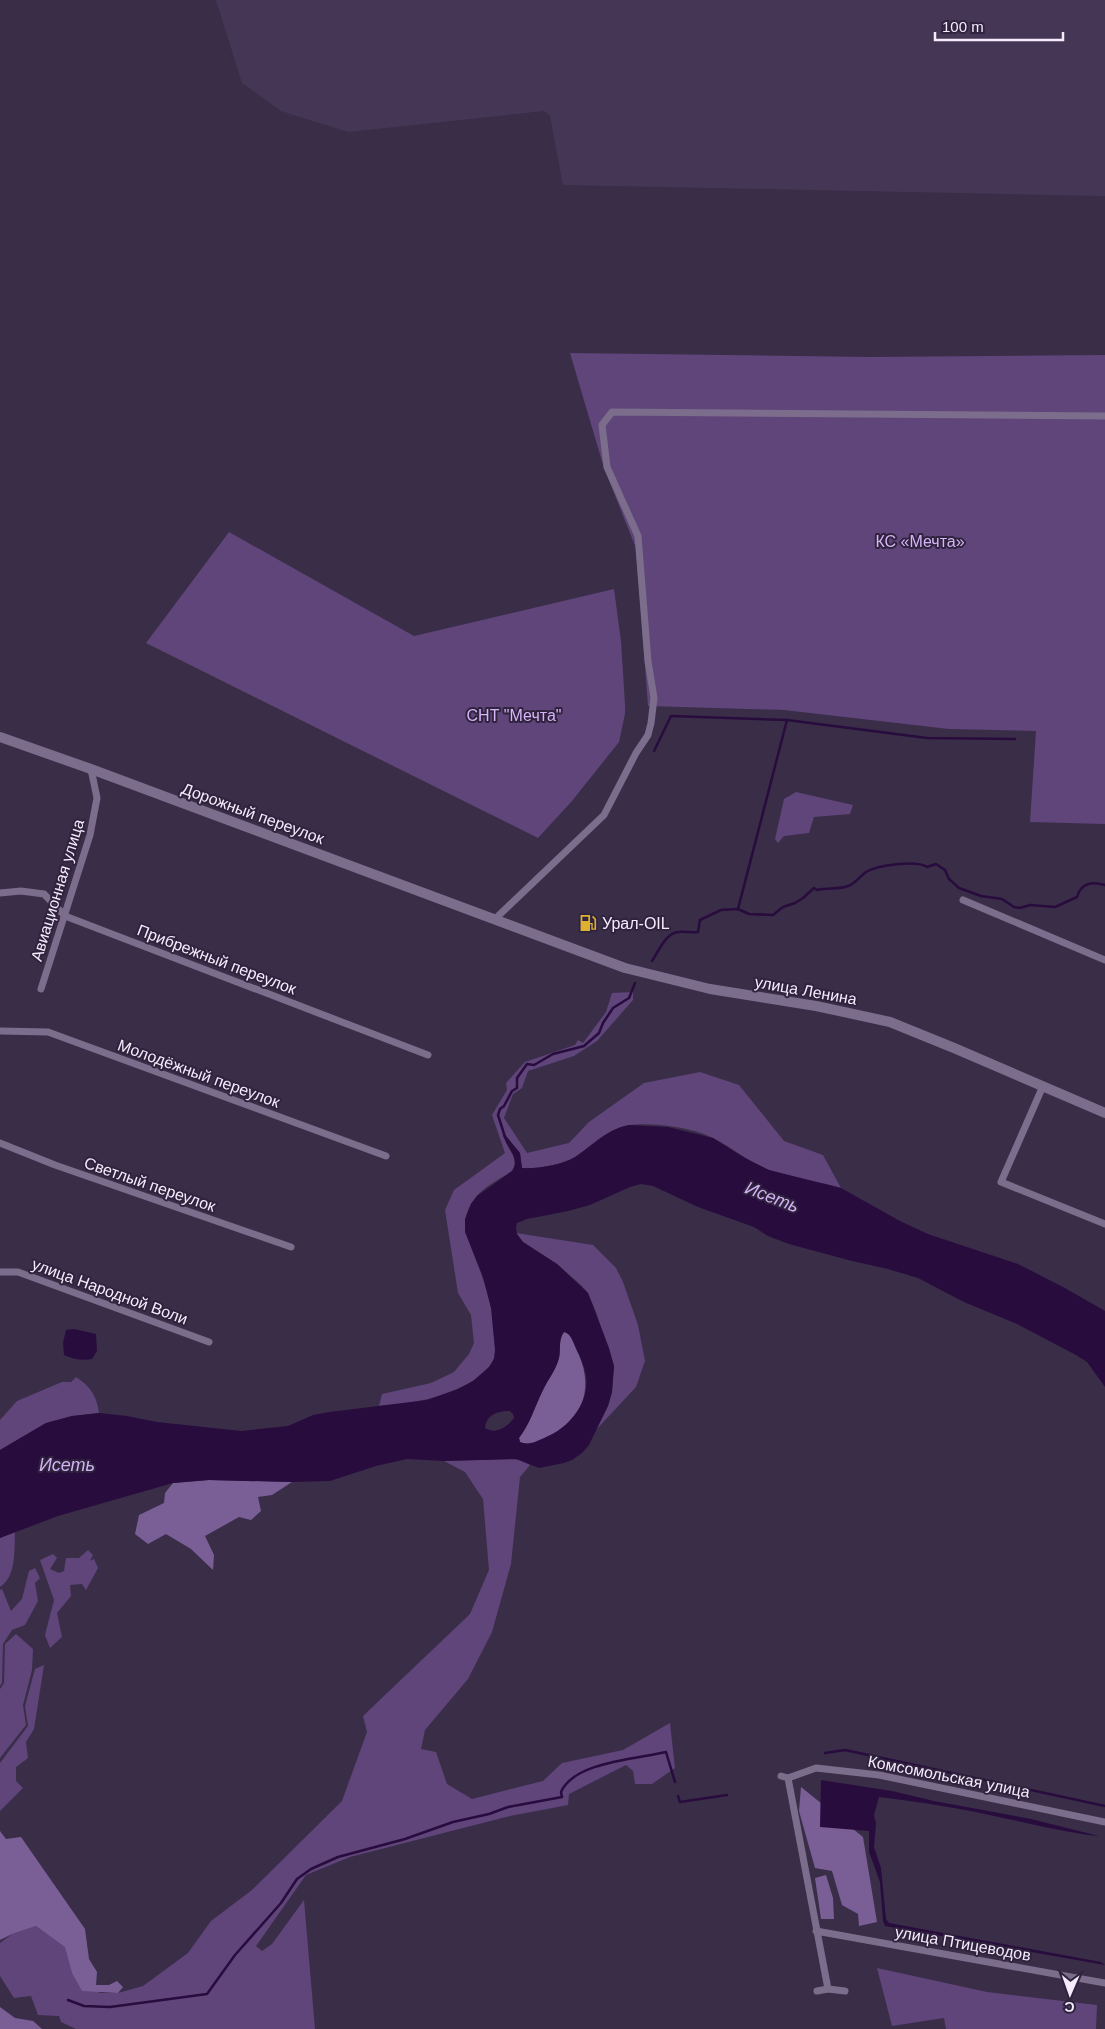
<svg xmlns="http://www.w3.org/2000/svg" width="1105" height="2029" font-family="Arial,sans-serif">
<rect width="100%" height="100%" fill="#3a2d48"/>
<polygon fill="#463656" points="216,0 1105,0 1105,196 563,185 550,116 544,111 348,132 281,111 242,83"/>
<g fill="#5f457a">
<polygon points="570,353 870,357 1105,355 1105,824 1030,822 1036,731 949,729 784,710 648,706 636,548 604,468"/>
<polygon points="229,532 414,636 614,589 621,641 625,705 625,714 619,742 572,801 538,838 146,643"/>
<polygon points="796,792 853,805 850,814 814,817 809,833 784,836 778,843 775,839 784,799"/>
<path d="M633,992v8l-36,41 -23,15 -46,15 -6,17 -9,6 -9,24 23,35 42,-10 20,-21 55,-39 56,-11 39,13 45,56 39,14 18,33c-23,-7 -47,-9 -70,-17 -21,-8 -37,-22 -56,-32 -21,-12 -63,-17 -86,-14 -23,4 -36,23 -55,33 -14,7 -37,11 -52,10l-2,-15 -15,-18c-2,13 17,22 7,36 -12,8 -31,17 -39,30 -14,20 -5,37 2,57 10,23 27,77 19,100 -7,22 -46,36 -66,41 -15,4 -33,5 -49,7l3,-12 49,-11 23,-11 15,-18 5,-11 -3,-28 -13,-22 -13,-83 9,-20 51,-37 -13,-38 15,-25 -1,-7 19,-21 50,-17 3,-5 5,3 23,-31 6,-19z"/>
<polygon points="516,1233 593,1245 616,1268 623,1282 638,1325 645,1361 636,1387 594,1432 608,1406 612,1392 614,1366 596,1312 588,1293 582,1286 557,1264 523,1242"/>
<path d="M76,1377c14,9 21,19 23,36l-27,3 -26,7 -46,27v-30l17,-19 45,-19h9z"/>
<polygon points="509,1459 521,1460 530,1465 520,1477 511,1564 492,1632 468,1679 425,1730 421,1749 436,1752 447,1784 472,1799 543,1781 562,1763 623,1750 670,1723 675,1768 652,1784 635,1784 633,1771 626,1765 569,1794 568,1805 510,1816 350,1857 306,1875 256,1946 262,1951 272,1944 304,1900 315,2029 76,2029 61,2022 59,2016 38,2015 31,1996 14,1998 0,1976 0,1943 12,1934 36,1926 66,1947 72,1973 100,1993 118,1993 143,1986 188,1953 211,1921 252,1890 342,1801 367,1732 363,1716 470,1614 489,1570 483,1499 465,1472 444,1461"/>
<path d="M15,1531c-1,18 2,45 -15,56v-49z"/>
<polygon points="88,1550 93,1555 90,1561 94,1559 98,1568 86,1590 82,1584 70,1585 71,1596 57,1613 62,1637 50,1648 45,1635 54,1600 40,1560 53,1554 57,1558 50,1569 59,1573 64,1571 66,1558 79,1558"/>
<polygon points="35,1568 40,1578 35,1583 38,1601 25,1625 12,1630 3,1644 2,1683 0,1686 0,1590 2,1589 11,1611 22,1599 29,1571"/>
<polygon points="16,1634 33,1649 32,1670 23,1705 26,1725 0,1758 0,1689 4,1683 5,1644"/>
<polygon points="44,1665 34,1729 26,1742 28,1758 16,1767 16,1781 23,1788 0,1811 0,1763 28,1726 25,1706 35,1669"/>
<polygon points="877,1968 987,1992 1097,2005 1096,2029 946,2029 944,2018 892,2026"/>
</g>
<g fill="#7a5f97">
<path d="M564,1332h3c5,5 7,11 9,17 19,36 9,72 -30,89 -9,4 -16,8 -26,4l-1,-4c11,-14 16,-32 24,-48 5,-11 13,-20 16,-32 2,-9 -1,-18 5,-26z"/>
<polygon points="209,1480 292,1482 272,1495 258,1497 261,1511 251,1520 239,1517 205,1536 214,1555 213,1570 191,1549 166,1534 148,1544 135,1534 139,1515 164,1503 165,1493 173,1483"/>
<polygon points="801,1787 863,1837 877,1922 859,1926 858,1914 842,1905 832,1871 815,1868 799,1811"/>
<polygon points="0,1831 6,1839 21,1837 85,1929 89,1959 97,1972 96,1985 109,1985 117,1981 123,1987 118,1993 82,1991 72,1973 65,1947 36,1926 12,1934 0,1940"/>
<polygon points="826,1875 833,1898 834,1919 821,1919 815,1878"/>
<polygon points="0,2007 15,2018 33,2021 42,2029 0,2029"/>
</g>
<g fill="#280c3e" fill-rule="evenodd">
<path d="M629,1125l39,2 45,11 32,20 24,12 72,18 59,33 28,13 90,30 45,23 42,24v76l-18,-25 -11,-7 -59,-31 -53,-22 -46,-24 -30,-9 -36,-8 -63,-17 -21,-8 -14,-9 -56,-20 -45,-21 -12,-2 -11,3 -40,18 -22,6 -41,8 -10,4 -1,4 1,7 6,8 34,22 31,29 21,55 5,18 -2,26 -4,14 -19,39 -7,8 -10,7 -8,3 -25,5 -23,-9 -72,2 -37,-2 -31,7 -46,15 -38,1 -83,-2 -36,3 -115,33 -58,22v-88l46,-27 26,-7 27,-3 28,3 30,6 84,9 47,-5 25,-11 17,-3 97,-12 31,-11 15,-8 16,-14 5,-8 1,-9 -4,-42 -8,-31 -18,-45v-13l6,-15 6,-8 35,-25c9,-13 -6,-24 -9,-36l3,1 14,17 2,15c15,1 40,-3 53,-11 18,-12 32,-28 54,-32zM564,1332c7,2 8,8 11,14 5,10 9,19 11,30 4,26 -17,52 -40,61 -9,4 -16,9 -26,5l-1,-4c11,-14 16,-32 24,-48 5,-11 13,-20 16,-32 2,-9 -1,-18 5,-26zM506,1411h4l3,3 1,4c-7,9 -18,17 -29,10 1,-12 10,-16 21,-17z"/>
<path d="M74,1329l22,5 1,17 -5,8c-10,2 -19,0 -28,-4l-1,-12 3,-13z"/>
<path d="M821,1780l71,11 42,10 97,18 68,17c-31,-3 -61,-11 -91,-17 -43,-10 -86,-17 -129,-22l-5,18 2,8 -2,24 7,21 5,51 3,4 212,39 4,3 -220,-39 -2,-5 -3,-39 -11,-30v-21l-49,-4z"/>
</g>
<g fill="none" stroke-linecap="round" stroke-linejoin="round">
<g stroke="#280c3e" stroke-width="2.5">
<polyline points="787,720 927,738 1015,739"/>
<polyline points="654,751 671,716 787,720 738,909"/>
<path d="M652,961c6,-9 14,-28 26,-29 7,-1 13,1 20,0l2,-12 21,-10 17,-1 11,5 24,1 10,-8 12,-4 8,-5 11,-10 3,2c10,-3 21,0 31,-4 7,-2 12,-10 18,-14 12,-7 50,-12 61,-5l9,-3 9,6 4,9 10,9 22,8 21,3 12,8 6,1 10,-3 25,2 22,-10c4,-14 15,-16 28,-12"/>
<polyline points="505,1137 498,1115 500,1109 504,1106 512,1091 517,1088 517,1078 527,1064 534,1065 553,1054 584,1046 599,1033 603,1023 613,1008 629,998 635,983"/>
<polyline points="825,1753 845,1750 1105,1806"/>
<polyline points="678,1796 680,1802 727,1795"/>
<path d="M68,2000l16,6 26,1 97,-13 28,-39 46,-52 16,-24 14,-10 27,-12 67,-18 48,-17 36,-8 19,-7 54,-10 -1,-5c13,-30 75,-33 105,-40l9,30"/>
</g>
<g stroke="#7b6d8b" stroke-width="7">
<polyline points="0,893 21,891 44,894 65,916 428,1055"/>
<polyline points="963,900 1105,960"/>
<polyline points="495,919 604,815 636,753 648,735 651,723 654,698 648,661 638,536 607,467 602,425 612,412 1105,416"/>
<polyline points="41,989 90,835 97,798 91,769"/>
<polyline points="0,1031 48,1032 386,1156"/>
<polyline points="1043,1086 1001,1182 1105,1224"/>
<polyline points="0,1143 55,1165 291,1247"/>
<polyline points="0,1272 18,1272 209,1342"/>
<polyline points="781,1776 788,1778 828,1989 817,1991"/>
<polyline points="788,1778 816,1768 879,1775 1105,1822"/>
<polyline points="816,1931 1105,1983"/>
<polyline points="828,1989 845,1991"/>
</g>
<polyline stroke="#7b6d8b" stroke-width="10" points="0,737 91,769 625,968 710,989 816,1006 890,1022 954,1048 1105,1113"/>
</g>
<defs>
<g id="fuel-bare" transform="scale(1.35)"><path d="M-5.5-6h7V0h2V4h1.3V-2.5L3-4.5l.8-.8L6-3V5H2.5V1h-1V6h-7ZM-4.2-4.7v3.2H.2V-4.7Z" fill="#deb133" stroke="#30233d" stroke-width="2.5" paint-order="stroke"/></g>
</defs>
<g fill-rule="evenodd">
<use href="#fuel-bare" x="588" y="923"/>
</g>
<g text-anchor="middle" stroke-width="4" stroke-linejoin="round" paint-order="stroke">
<g font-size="16" fill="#d5b5f8" stroke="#30233d">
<text x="920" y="547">КС «Мечта»</text>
<text x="514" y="721">СНТ "Мечта"</text>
</g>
<g font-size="16" fill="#f4ecfd" stroke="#30233d">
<text transform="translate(253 813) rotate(20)" y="6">Дорожный переулок</text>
<text transform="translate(57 890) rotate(-73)" y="6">Авиационная улица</text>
<text transform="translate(217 959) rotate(21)" y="6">Прибрежный переулок</text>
<text transform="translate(806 990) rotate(10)" y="6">улица Ленина</text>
<text transform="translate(199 1073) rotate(20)" y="6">Молодёжный переулок</text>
<text transform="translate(150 1184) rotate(19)" y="6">Светлый переулок</text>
<text transform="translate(110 1291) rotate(20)" y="6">улица Народной Воли</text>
<text transform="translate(949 1776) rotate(11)" y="6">Комсомольская улица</text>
<text transform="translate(963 1943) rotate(10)" y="6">улица Птицеводов</text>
</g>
<g font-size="16" fill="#f4ecfd" stroke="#30233d" text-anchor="start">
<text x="602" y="929">Урал-OIL</text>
</g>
<g font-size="18" font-style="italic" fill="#d2b2f5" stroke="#30233d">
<text transform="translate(772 1197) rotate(21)" y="6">Исеть</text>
<text x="67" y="1471">Исеть</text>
</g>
</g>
<g transform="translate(1070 1994) rotate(182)" stroke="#30233d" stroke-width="4" paint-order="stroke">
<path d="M0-4L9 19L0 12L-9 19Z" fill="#f4ecfd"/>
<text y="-8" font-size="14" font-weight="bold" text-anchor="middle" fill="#f4ecfd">С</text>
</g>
<path d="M935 32v8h128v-8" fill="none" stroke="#f4ecfd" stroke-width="2.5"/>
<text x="942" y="32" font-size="15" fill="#f4ecfd" stroke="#30233d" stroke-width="4" paint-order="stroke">100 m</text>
</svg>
